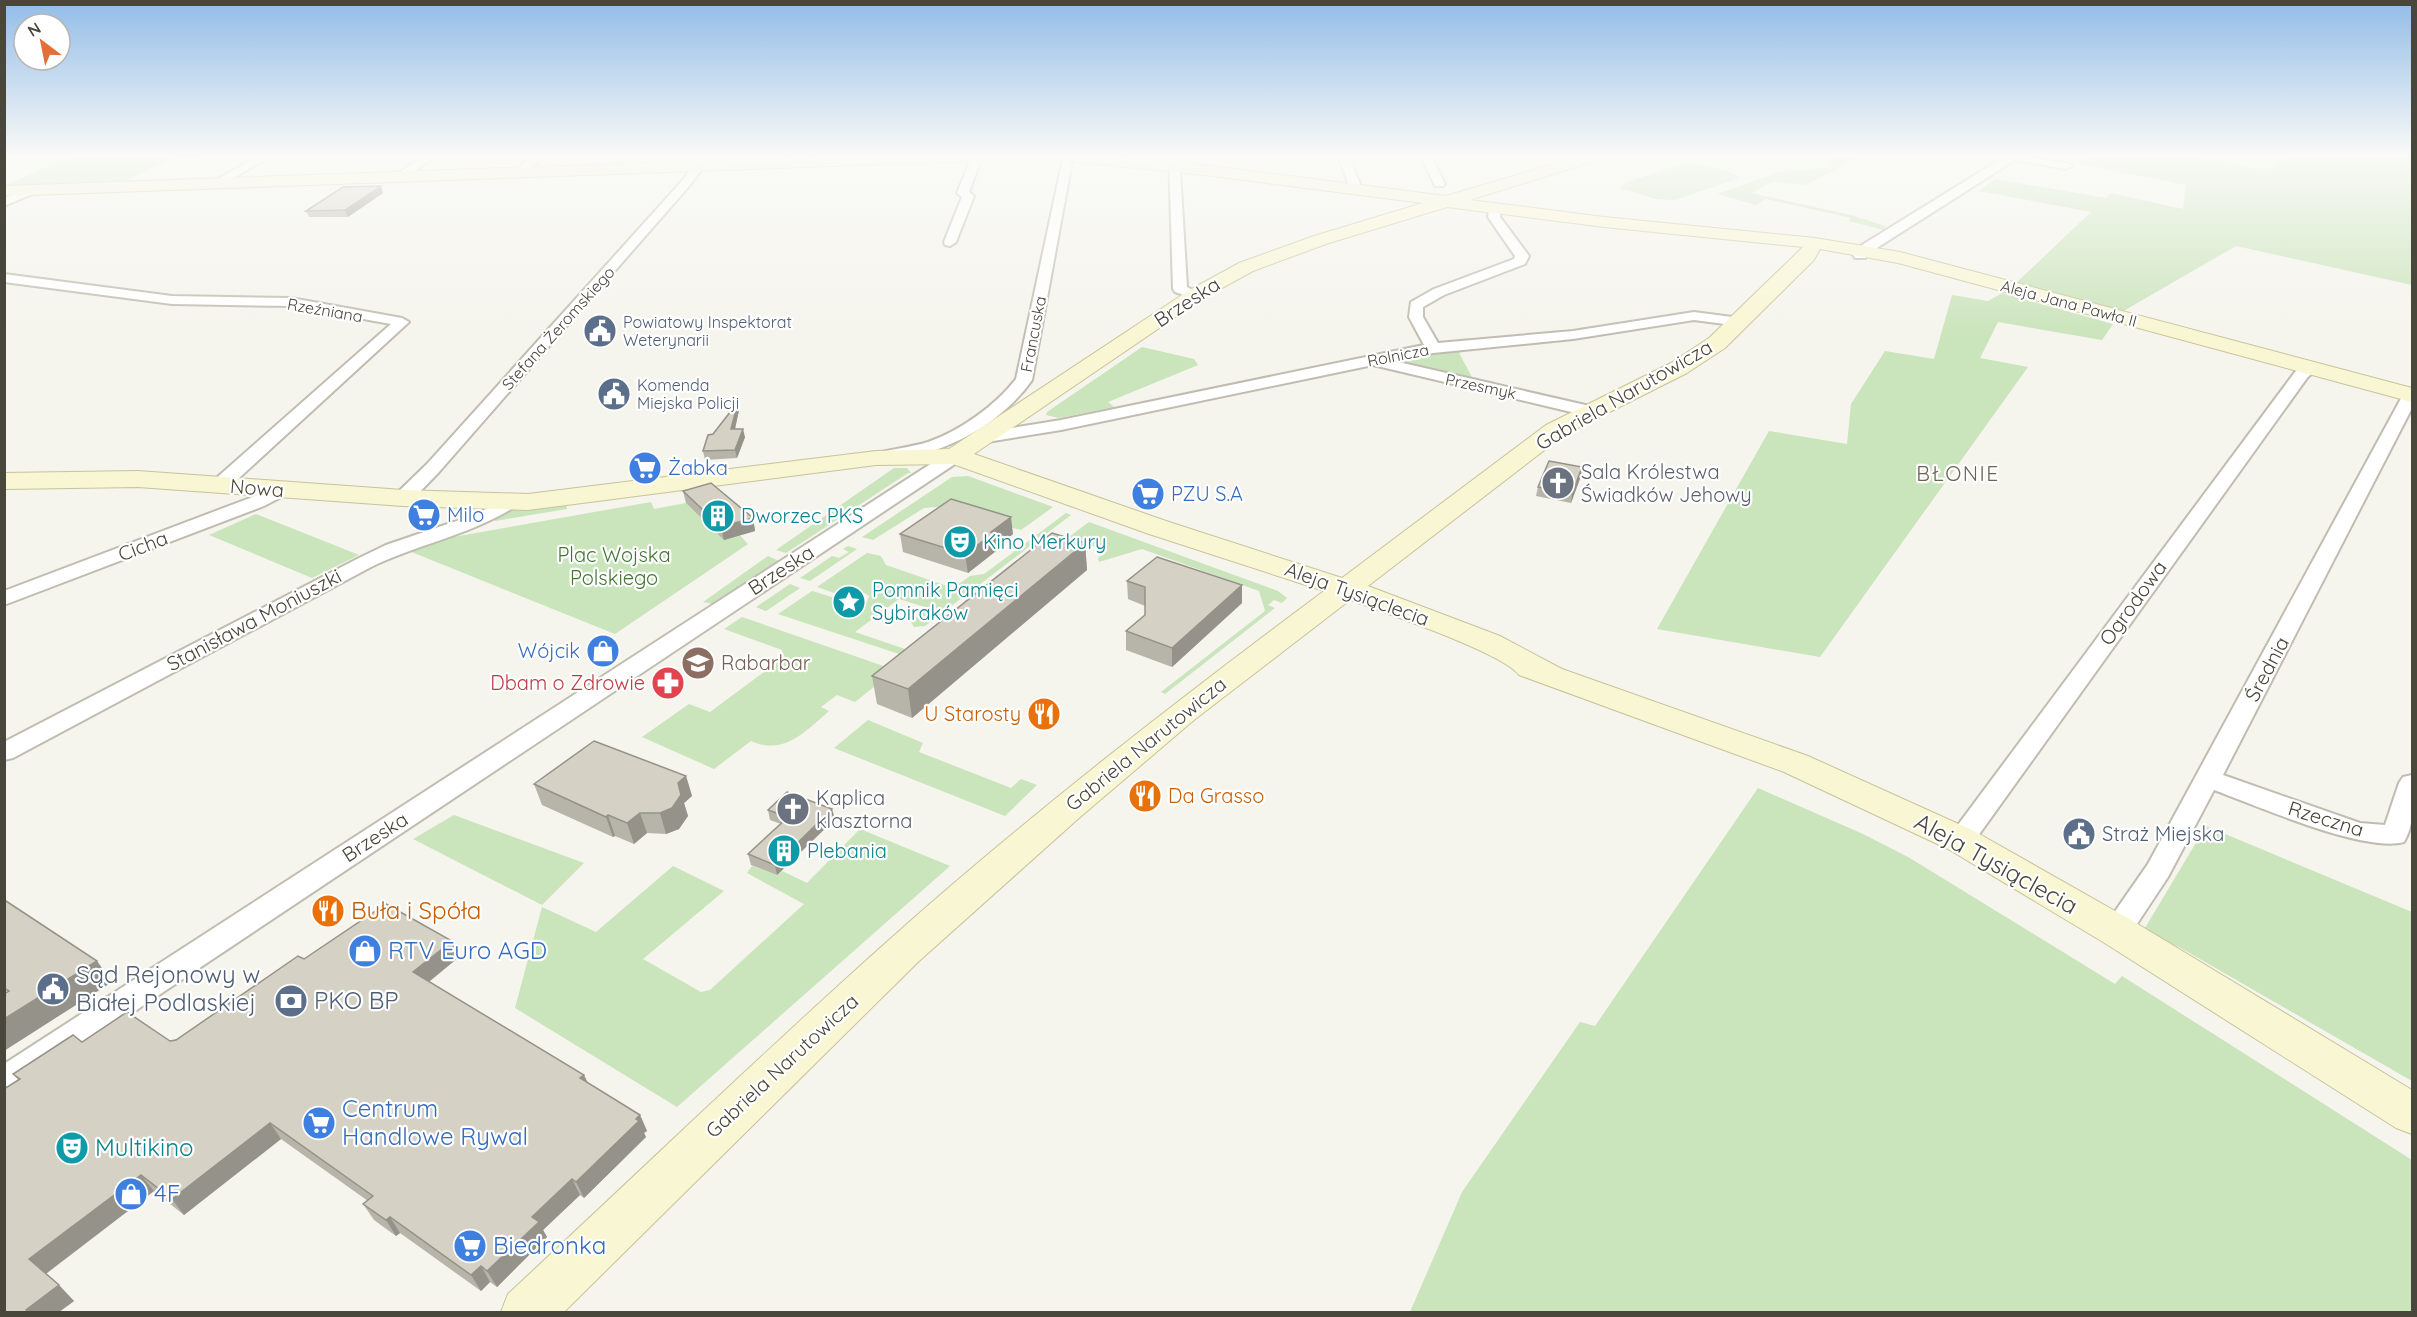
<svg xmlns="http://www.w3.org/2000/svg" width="2417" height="1317" font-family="Quicksand,sans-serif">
<rect width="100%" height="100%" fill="#f5f4ed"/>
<g fill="#cae4bb">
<polygon points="76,154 260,154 172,158 119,184 5,188 4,186"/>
<polygon points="1841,154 1866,154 1805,185 1772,182 1751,193 1851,215 1885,226 1884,230 1849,221 1851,218 1766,199 1756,205 1717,194 1780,172 1834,167 1827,158"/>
<polygon points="2096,154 2178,154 2266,170 2294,154 2412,154 2412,285 2236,246 2120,313 2015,284 2091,212 1979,191 1995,179 2106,198 2110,193 2183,209 2186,185 2075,163"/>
<path d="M1683,164c13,-1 49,5 57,14l-65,22 -19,-1 -36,-11 8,-6z"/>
<polygon points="2002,293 2113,324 2102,340 1998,322 1980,358 2028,367 1820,657 1657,629 1769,431 1847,444 1851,404 1885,351 1934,359 1952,295 1988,301"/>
<polygon points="1142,347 1194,359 1198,365 1108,402 1114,407 1059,418 1046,415 1047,412"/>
<polygon points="1462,349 1464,351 1459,353 1472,377 1494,382 1495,385 1385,361"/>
<polygon points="894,468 907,468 911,473 908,473 786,553 776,550"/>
<polygon points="968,476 1053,507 1021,530 938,507 924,508 873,540 862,537 952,477"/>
<polygon points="651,502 654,509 686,503 712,528 735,530 748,544 615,634 409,551 448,538"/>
<polygon points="566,504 567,509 495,521 494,517 513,508"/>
<path d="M1066,513l5,2 -146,111 -11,1 -3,-5 17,-14 -29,-9 -44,33 50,17 -6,5 -121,-40 34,-23 23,7 -2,8c9,9 23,5 33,-1l3,-9c-9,-7 -20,-5 -29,-1l-23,-8 50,-34 14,3 5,9 67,23 17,-12 14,-2z"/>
<polygon points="256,514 359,555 312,578 209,535"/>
<polygon points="1089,522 1278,591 1287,598 1282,603 1274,600 1268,605 1275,608 1165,694 1161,692 1265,611 1259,591 1142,549 1099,562 1098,558 1107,551 1090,545 1077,555 1054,548"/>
<polygon points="848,546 857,549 810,581 800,578 832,556 839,558 849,552 843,549"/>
<polygon points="768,556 779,561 713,604 703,602"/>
<polygon points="790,584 800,588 766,611 756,607"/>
<path d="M742,617l153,53 -40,32 -18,-7 -16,12 8,4c-23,20 -45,45 -78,30l-37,28 -72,-32 47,-33 21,8 73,-54 -1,-8 -58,-21z"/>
<polygon points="868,720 923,743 919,752 1011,788 1021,779 1037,785 1005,816 834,748"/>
<polygon points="1758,788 1863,834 1908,857 2115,984 2122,976 2412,1160 2412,1312 1410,1312 1462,1192 1580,1022 1595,1026"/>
<polygon points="454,815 584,863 542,905 413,839"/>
<polygon points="2206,826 2412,912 2412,1081 2179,947 2142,933"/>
<polygon points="860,829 950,866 677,1107 515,1008 542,907 596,932 673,866 724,891 643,959 701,992 710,990 804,904 747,873 752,866 777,875 782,871 807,883"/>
</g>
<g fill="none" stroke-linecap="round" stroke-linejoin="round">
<g stroke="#c0bdb0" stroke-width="4">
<g id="street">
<polygon points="4,154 15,154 4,159"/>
<polygon points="262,154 275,154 221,185 217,186 211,183"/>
<polygon points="427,154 439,154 405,178 397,178 397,174"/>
<polygon points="535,154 547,154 524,174 516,174 516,170"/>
<polygon points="702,154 713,154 690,185 439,472 410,502 396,502 394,498 396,494 427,464 682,181"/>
<polygon points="973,154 983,154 969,192 974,196 956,242 950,246 945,245 944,242 962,197 957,193"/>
<path d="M1064,154l9,2 -41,224c-28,40 -76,68 -123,77 -9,2 -18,5 -27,3l-3,-4 3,-4c15,-4 31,-5 46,-10 32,-11 67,-36 88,-63z"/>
<polygon points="1169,154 1179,154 1187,287 1202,295 1195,299 1175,292 1173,289"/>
<polygon points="1338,154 1348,154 1360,184 1350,191 1344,188 1348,183"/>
<polygon points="1420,154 1430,154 1445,184 1443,186 1435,186"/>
<polygon points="2009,154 2066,163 2072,166 2066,169 2015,160 1872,251 1865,258 1855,258 1853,255 1862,245"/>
<polygon points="33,187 39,190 37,192 4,206 4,198"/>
<polygon points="1495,205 1501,209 1500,217 1529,256 1525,264 1444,295 1423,307 1423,317 1438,343 1573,331 1694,312 1740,318 1747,322 1740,326 1694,320 1573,339 1433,353 1394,361 1594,407 1596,411 1588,416 1373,365 1061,430 987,442 981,441 978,437 981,433 987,432 1061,420 1424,345 1409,317 1411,302 1434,289 1514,259 1515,256 1488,217 1489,209"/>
<polygon points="4,274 172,296 291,298 402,318 409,322 227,489 213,489 211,485 213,481 391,324 291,306 172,304 4,282"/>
<polygon points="2308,364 2314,366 2316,369 2307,378 1970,847 1961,849 1952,847 1948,840 1952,833 2295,372"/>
<path d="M2412,388v20l-189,367 137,48 25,2 14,-42 4,-6 9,-2c0,22 4,47 -8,67 -41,11 -146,-36 -190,-52l-46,87 -41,62 -10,3 -10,-3 -4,-8 4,-8 41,-59 256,-471z"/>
<polygon points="955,451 961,452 964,456 961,460 15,1091 4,1094 4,1064 949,452"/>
<polygon points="280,484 287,486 289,490 287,494 264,506 4,605 4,591 250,498"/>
<path d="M509,496l7,2 2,4 -2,4c-45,29 -98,38 -145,61l-358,191 -9,2v-18l353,-183 29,-14 91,-31z"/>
</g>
</g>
<g stroke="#c7c39b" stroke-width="2">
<path id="secondary" d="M896,154h198l110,11 242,31 141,-42h23l-2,3 -138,43 134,17 211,21 85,14 512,136v14l-514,-139 -78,-14 -6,11 -89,88 -38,25 -123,62 -196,151 132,50 62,33 246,87 166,75 157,89 281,170v44l-16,-6 -293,-186 -155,-93 -164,-77 -265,-97c-15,-22 -137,-63 -169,-75l-156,120 -115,98 -161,144 -354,350h-63l7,-18c127,-118 252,-239 381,-354 139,-124 286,-238 435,-349l-175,-57 -196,-70 -77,1 -348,45 -125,-4 -265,-19 -134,2v-16l134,-2 265,19 125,4 348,-43 73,-2 239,-158 51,-28 75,-27 109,-33 -219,-28 -136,-14 -124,1 -940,34v-10zM1447,207l157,20 199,20 -94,91 -38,25 -125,62 -204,153 -173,-56 -195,-68 228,-155 51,-28 73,-27z"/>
</g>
<use href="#street" fill="#fff" fill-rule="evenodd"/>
<use href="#secondary" fill="#f9f6d3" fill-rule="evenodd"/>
</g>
<g fill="#b7b4a9">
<polygon points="383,193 348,217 309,217 306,211"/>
<polygon points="739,410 735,429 745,437 737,458 705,460 703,451 713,434"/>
<polygon points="1581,476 1571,503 1536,496 1538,487"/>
<polygon points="683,491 753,518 755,531 724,540 686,503"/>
<polygon points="900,534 1013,534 996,548 996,551 968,573 903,552"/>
<polygon points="1085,543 1087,570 912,718 877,704 872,676"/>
<polygon points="1127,581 1242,585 1242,603 1172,667 1126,650 1126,631 1145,615 1145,606 1128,599"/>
<polygon points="686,776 692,796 684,803 688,816 679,829 666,834 647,833 634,844 615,836 613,837 542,805 534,784"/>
<polygon points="768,810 835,819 777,875 751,865 748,854 781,824 770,820"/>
<polygon points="459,957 429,982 584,1075 588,1083 640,1115 647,1131 644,1133 646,1137 584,1198 580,1195 543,1230 547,1237 497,1287 490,1282 481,1291 400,1233 396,1236 374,1220 363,1204 368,1201 281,1139 184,1215 154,1191 46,1274 74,1301 59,1312 4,1312 18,1080 13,1074 82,1042 170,1041"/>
</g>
<g fill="#959289">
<polygon points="381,186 383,193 348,217 345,210"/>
<polygon points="738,402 739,410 733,438 731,429"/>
<polygon points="743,429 745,437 737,458 735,450"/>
<polygon points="1582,467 1581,476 1571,503 1572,494"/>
<polygon points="1011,517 1013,534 996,548 996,551 968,573 965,554 991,532"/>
<polygon points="753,518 755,531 724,540 721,527"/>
<polygon points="1085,543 1087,570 912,718 908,689"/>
<polygon points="1242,585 1242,603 1172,667 1172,648"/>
<polygon points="686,776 692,796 684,803 688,816 679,829 666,834 660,813 678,783"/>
<polygon points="832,809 835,819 777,875 775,865"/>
<polygon points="640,813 647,833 634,844 627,823"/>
<polygon points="608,815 615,836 613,837 606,817"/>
<polygon points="452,941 459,957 421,988 413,972"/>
<polygon points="97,961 112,982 4,1051 4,1019"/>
<polygon points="584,1075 591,1091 580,1078"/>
<polygon points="640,1115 647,1131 644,1133 646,1137 584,1198 576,1182"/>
<polygon points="270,1123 281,1139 184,1215 172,1199"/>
<polygon points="141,1175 154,1191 44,1275 29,1259"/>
<polygon points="572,1179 580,1195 543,1230 547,1237 497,1287 487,1271 532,1217"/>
<polygon points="390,1217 400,1233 396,1236 386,1220"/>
<polygon points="481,1266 490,1282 481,1291 471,1275"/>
<polygon points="59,1285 74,1301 59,1312 28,1312 26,1310"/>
</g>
<g fill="#d5d1c4" stroke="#959289" stroke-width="1.5">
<polygon points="381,186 345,210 306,211 343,187"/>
<polygon points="738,402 731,429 743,429 735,450 703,451 708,435 713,434"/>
<polygon points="1549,461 1582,467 1572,494 1538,487"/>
<polygon points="711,483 753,518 721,527 683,491"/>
<polygon points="951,499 1011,517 991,532 994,533 965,554 900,534"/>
<polygon points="1052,533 1085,543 908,689 872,676"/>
<polygon points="1157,557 1242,585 1172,648 1126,631 1145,615 1145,587 1127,581"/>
<polygon points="594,741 686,776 678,783 681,795 672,808 660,813 640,813 627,823 608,815 606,817 534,784"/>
<polygon points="787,792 832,809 775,865 748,854 788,817 768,810"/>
<polygon points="6,901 97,961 4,1019 4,994 9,991 4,988 4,902"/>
<polygon points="386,904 452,941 413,972 584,1075 580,1078 640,1115 636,1119 639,1121 576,1182 572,1179 532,1217 539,1222 487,1271 481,1266 471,1275 390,1217 386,1220 363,1204 373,1196 270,1123 172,1199 141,1175 29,1259 59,1285 26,1310 29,1312 4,1312 4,1089 20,1079 13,1074 73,1035 82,1042 127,1012 170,1041 176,1040 298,956 304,959"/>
</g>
<linearGradient id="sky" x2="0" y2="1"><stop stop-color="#92bce8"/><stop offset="0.46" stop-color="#fafaf7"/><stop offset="1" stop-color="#fafaf7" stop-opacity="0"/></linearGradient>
<rect width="2417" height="338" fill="url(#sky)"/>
<defs>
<g id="civic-disc" transform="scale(1.725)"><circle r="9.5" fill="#5c6f8a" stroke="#fff"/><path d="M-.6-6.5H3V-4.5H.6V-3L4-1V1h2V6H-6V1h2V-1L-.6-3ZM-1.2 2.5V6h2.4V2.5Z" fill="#fff"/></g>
<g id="supermarket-disc" transform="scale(1.725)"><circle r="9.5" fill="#3f7fe0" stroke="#fff"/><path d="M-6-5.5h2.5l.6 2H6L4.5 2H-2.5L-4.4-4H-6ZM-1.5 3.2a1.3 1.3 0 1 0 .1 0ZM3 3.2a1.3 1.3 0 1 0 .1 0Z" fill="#fff"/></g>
<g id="church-disc" transform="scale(1.725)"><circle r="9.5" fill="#6b7280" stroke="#fff"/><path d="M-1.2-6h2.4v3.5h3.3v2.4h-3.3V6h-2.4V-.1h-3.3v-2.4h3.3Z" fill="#fff"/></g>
<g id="building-disc" transform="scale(1.725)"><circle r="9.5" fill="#0f9aa8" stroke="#fff"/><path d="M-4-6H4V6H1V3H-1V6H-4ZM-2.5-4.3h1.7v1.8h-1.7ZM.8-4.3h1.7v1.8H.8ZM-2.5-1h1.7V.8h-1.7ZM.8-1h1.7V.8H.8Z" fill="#fff"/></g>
<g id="theatre-disc" transform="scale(1.725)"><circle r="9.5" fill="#0f9aa8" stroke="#fff"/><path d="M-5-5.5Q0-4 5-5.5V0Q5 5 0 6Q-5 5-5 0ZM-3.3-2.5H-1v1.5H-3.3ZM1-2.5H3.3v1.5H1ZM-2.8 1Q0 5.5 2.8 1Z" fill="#fff"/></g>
<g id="sight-disc" transform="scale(1.725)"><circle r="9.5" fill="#0f9aa8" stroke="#fff"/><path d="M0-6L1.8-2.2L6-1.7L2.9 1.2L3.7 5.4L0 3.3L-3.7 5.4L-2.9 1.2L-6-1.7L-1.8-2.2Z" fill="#fff"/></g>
<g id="shop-disc" transform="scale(1.725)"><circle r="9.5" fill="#3f7fe0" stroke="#fff"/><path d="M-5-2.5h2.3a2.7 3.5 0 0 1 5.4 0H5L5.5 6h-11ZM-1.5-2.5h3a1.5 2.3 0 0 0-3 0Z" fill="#fff"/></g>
<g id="school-disc" transform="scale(1.725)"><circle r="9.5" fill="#8d6e63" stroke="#fff"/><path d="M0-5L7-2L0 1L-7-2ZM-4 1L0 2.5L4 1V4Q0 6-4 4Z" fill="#fff"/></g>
<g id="pharmacy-disc" transform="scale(1.725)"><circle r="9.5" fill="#e0444e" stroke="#fff"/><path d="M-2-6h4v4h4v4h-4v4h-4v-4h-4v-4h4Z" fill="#fff"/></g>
<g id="restaurant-disc" transform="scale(1.725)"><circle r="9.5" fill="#e8710a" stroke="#fff"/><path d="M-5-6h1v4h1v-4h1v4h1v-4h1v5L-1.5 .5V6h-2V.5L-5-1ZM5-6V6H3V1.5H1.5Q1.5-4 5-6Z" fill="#fff"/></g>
<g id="bank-disc" transform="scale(1.725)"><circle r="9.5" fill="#5c6f8a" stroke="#fff"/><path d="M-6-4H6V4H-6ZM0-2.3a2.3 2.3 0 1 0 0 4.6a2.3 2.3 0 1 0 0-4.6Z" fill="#fff"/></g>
</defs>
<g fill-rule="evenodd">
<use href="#civic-disc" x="600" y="331"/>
<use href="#civic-disc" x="614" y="394"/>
<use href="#supermarket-disc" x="645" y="468"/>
<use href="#church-disc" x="1558" y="483"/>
<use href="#supermarket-disc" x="1148" y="494"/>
<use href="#supermarket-disc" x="424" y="515"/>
<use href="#building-disc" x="718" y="516"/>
<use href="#theatre-disc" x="960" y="542"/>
<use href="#sight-disc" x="849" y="602"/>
<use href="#shop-disc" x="603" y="651"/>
<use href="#school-disc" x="698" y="663"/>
<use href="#pharmacy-disc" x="668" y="683"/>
<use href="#restaurant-disc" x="1044" y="714"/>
<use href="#restaurant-disc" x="1145" y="796"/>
<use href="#church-disc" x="793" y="809"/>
<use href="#civic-disc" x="2079" y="834"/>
<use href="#building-disc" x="784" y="851"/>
<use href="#restaurant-disc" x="328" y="911"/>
<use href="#shop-disc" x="365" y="951"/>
<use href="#civic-disc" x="53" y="989"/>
<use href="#bank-disc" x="291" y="1001"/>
<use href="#supermarket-disc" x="319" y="1123"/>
<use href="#theatre-disc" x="72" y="1148"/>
<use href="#shop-disc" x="131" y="1194"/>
<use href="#supermarket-disc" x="470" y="1246"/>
</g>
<g text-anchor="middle" stroke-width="4.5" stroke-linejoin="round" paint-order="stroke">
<g font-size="16" fill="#49463b" stroke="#fff">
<text transform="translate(2069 303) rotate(15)" y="6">Aleja Jana Pawła II</text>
<text transform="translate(325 310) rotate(10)" y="6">Rzeźniana</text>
<text transform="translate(558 328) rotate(-48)" y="6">Stefana Żeromskiego</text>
<text transform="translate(1033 334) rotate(-79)" y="6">Francuska</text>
<text transform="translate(1398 355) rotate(-11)" y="6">Rolnicza</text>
<text transform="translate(1481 386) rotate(12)" y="6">Przesmyk</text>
</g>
<g font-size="16" fill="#4e5e75" stroke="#fff" text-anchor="start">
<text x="623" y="328">Powiatowy Inspektorat<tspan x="623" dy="18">Weterynarii</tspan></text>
<text x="637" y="391">Komenda<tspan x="637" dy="18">Miejska Policji</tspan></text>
</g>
<g font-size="20" fill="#49463b" stroke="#fff">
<text transform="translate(1187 302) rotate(-33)" y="7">Brzeska</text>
<text transform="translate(1624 395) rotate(-30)" y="7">Gabriela Narutowicza</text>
<text transform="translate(257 488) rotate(5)" y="7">Nowa</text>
<text transform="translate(143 546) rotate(-21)" y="7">Cicha</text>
<text transform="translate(781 570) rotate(-33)" y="7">Brzeska</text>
<text transform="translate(1357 594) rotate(20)" y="7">Aleja Tysiąclecia</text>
<text transform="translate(2133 603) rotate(-54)" y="7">Ogrodowa</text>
<text transform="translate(254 620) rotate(-28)" y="7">Stanisława Moniuszki</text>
<text transform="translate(2267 669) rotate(-62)" y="7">Średnia</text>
<text transform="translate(1146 744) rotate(-39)" y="7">Gabriela Narutowicza</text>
<text transform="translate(2326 819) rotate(17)" y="7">Rzeczna</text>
<text transform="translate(375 837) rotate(-33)" y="7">Brzeska</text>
<text transform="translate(782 1066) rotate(-43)" y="7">Gabriela Narutowicza</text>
</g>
<g font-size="20" fill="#366cbe" stroke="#fff" text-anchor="start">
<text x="668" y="475">Żabka</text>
<text x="1171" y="501">PZU S.A</text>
<text x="447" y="522">Milo</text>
<text x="580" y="658" text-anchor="end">Wójcik</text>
</g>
<g font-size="20" fill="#5b616d" stroke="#fff" text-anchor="start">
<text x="1581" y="479">Sala Królestwa<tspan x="1581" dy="23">Świadków Jehowy</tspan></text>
<text x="816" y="805">Kaplica<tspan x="816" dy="23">klasztorna</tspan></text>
</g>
<g font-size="20" fill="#0d838f" stroke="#fff" text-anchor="start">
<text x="741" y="523">Dworzec PKS</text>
<text x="983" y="549">Kino Merkury</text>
<text x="872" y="597">Pomnik Pamięci<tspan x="872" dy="23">Sybiraków</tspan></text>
<text x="807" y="858">Plebania</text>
</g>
<g font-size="20" fill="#417534" stroke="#fff">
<text x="614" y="562">Plac Wojska<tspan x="614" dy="23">Polskiego</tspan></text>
</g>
<g font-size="20" fill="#785e54" stroke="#fff" text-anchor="start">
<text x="721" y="670">Rabarbar</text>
</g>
<g font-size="20" fill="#be3a42" stroke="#fff" text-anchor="end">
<text x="645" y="690">Dbam o Zdrowie</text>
</g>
<g font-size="20" fill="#c56008" stroke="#fff" text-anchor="end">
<text x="1021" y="721">U Starosty</text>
<text x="1168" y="803" text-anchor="start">Da Grasso</text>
</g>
<g font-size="20" fill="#4e5e75" stroke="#fff" text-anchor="start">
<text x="2102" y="841">Straż Miejska</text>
</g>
<g font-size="21" letter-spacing="1.5" fill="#6a6554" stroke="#fff">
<text x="1958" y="481">BŁONIE</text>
</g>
<g font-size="24" fill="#49463b" stroke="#fff">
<text transform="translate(1996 864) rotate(29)" y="8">Aleja Tysiąclecia</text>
</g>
<g font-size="24" fill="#c56008" stroke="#fff" text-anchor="start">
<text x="351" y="919">Buła i Spóła</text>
</g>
<g font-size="24" fill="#366cbe" stroke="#fff" text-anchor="start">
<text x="388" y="959">RTV Euro AGD</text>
<text x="342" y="1117">Centrum<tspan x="342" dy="28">Handlowe Rywal</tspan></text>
<text x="154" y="1202">4F</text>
<text x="493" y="1254">Biedronka</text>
</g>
<g font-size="24" fill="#4e5e75" stroke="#fff" text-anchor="start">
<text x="76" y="983">Sąd Rejonowy w<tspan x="76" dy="28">Białej Podlaskiej</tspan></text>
<text x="314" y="1009">PKO BP</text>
</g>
<g font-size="24" fill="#0d838f" stroke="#fff" text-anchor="start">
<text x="95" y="1156">Multikino</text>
</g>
</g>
<rect width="2417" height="1317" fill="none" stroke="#49463b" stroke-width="12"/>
<g transform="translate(42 42) rotate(328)"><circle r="28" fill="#ffffff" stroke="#b6b5b1" stroke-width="1.5"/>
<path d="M0-4.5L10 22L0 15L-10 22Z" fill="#e26f37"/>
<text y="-9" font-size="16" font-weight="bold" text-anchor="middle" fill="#49463b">N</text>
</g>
</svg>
